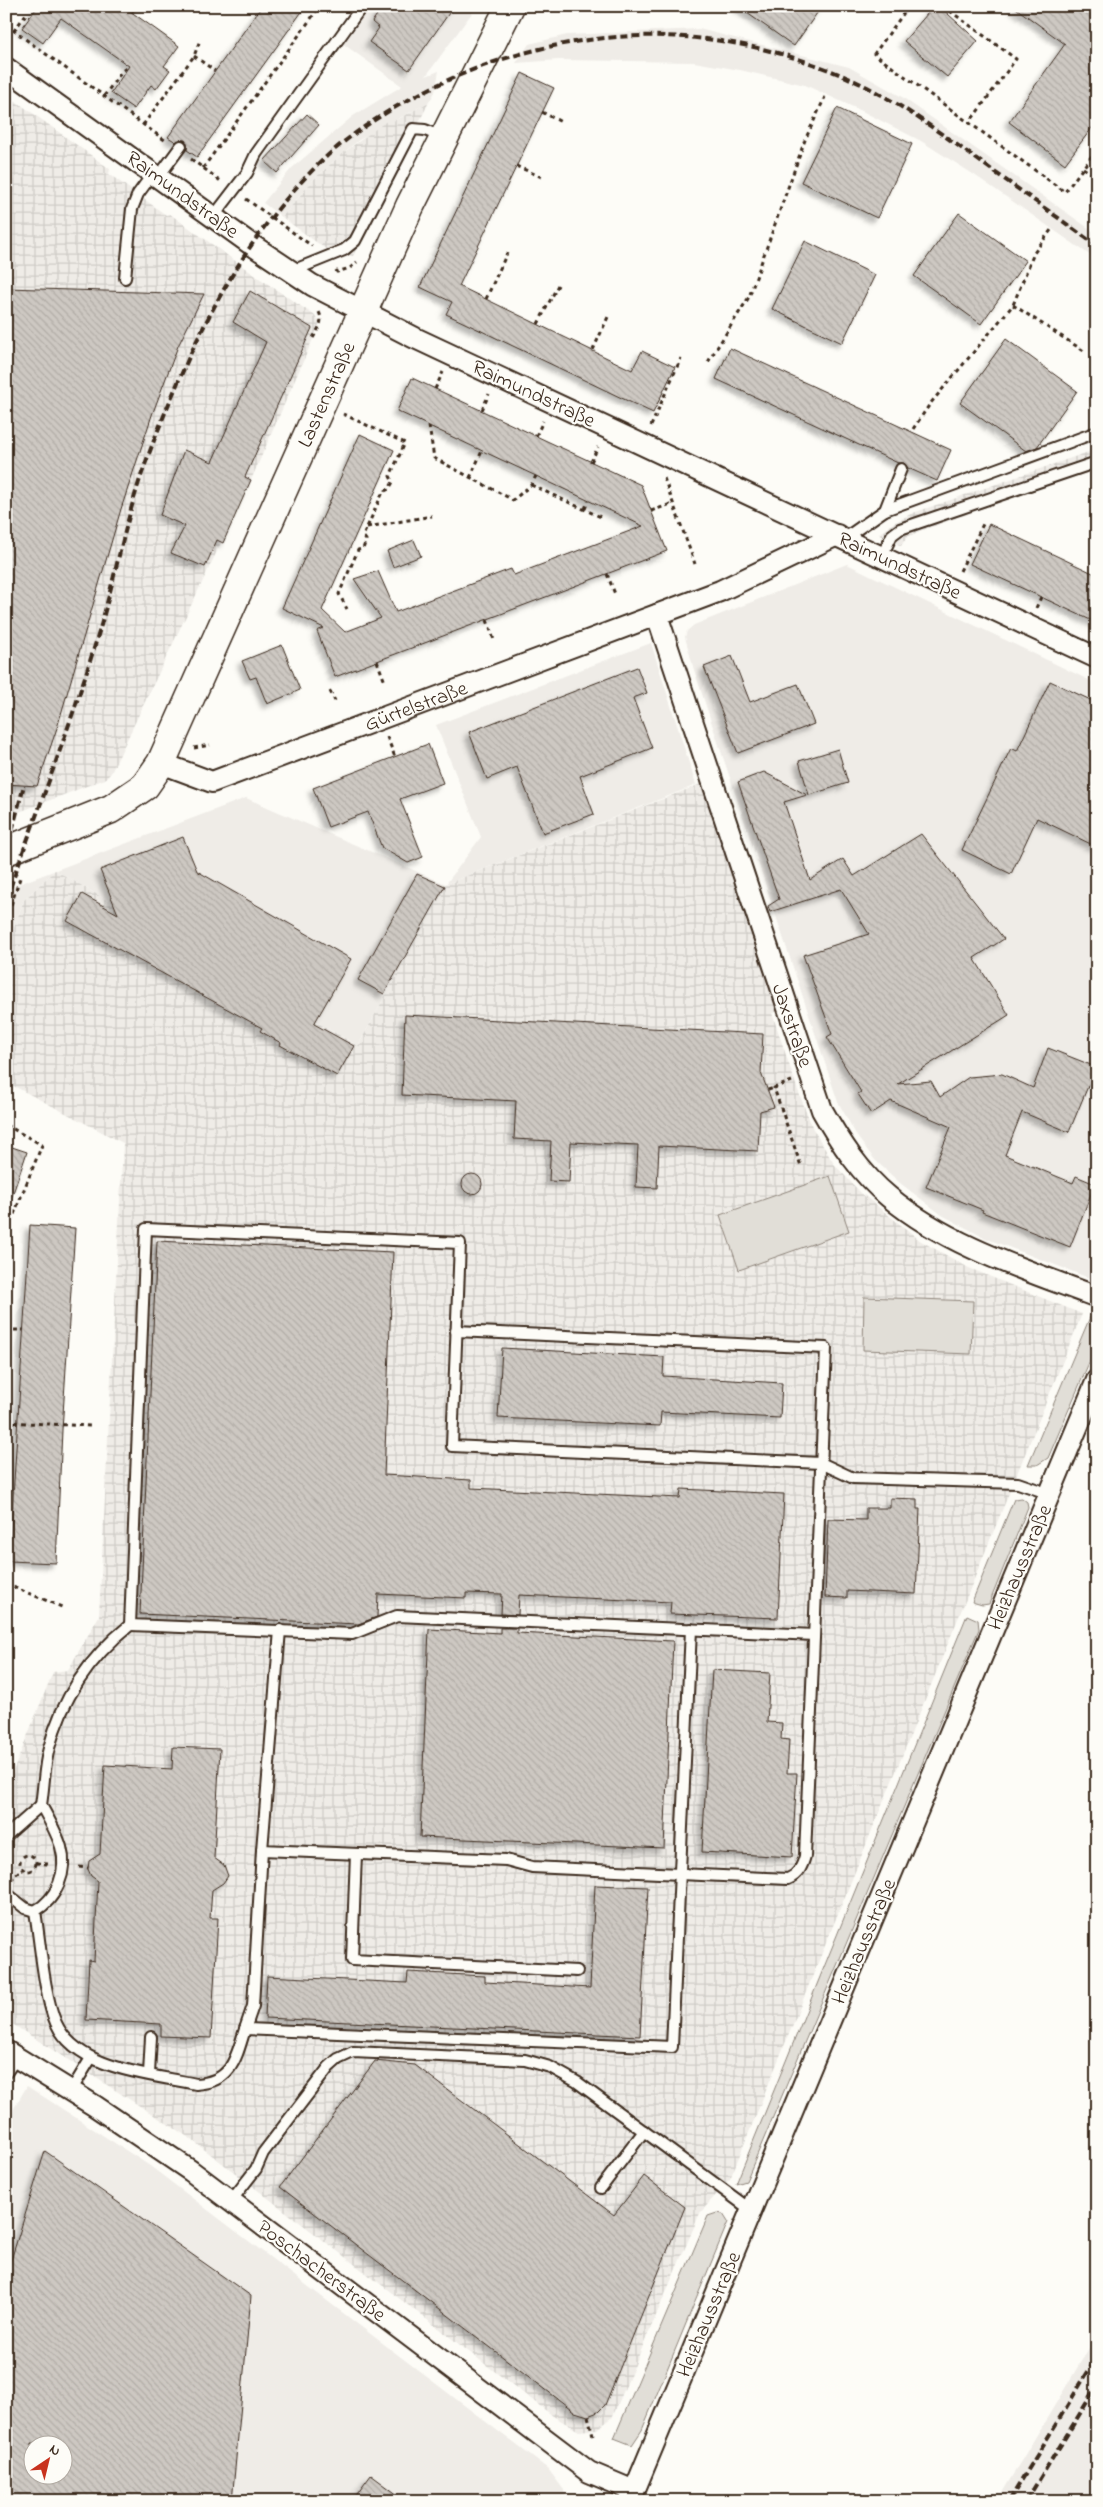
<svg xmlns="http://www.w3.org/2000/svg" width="1103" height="2507" font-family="'Indie Flower',sans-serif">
<defs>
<pattern id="industrial-grid" width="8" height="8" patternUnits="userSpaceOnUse" patternTransform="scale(1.25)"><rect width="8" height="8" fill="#efece7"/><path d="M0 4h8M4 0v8" fill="none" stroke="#cecbc6"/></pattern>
<pattern id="building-back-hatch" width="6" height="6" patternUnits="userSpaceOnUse" patternTransform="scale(1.25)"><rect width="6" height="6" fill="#cdc8c2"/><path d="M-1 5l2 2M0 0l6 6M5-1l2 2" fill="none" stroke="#b1aca6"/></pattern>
<filter id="shadow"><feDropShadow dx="-4.5" dy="4.5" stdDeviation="2.5" flood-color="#0004"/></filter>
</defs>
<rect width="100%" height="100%" fill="#fdfcf7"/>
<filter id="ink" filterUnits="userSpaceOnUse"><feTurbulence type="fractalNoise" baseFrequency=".02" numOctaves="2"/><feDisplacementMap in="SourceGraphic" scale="10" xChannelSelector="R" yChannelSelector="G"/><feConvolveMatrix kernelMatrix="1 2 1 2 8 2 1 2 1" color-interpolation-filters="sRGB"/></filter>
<g filter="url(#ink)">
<g fill="#efece7" fill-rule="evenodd">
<polygon points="368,6 477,6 426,76 439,71 435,92 429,102 359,140 343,153 313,180 282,217 263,203 292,168 353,116 402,86 342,43"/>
<polygon points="699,29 849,67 902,97 1097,234 1097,260 973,174 921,141 862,111 805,85 740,70 694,62 559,60 516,63 529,44 567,35"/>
<polygon points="847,564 1097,684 1097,1281 985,1238 942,1215 900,1183 875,1160 858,1138 838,1102 694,670 685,637 687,631 694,625"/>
<polygon points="651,643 696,785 446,884 358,1046 55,870 24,900 6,950 6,889 246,798 446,884 481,837 436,725"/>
<path d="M27,2086l123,80 398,303 16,21 2,11h-560v-379zM32,2444h30v30h-30z"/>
<polygon points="1097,2335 1097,2501 997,2501"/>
</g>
<g fill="url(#industrial-grid)">
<polygon points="6,94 110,169 109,174 166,215 170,214 256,276 314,315 320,323 251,480 111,773 105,779 6,817"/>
<polygon points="429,102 353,256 327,250 282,217 313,180 343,153 388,120 393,121 400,118"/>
<polygon points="1097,449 1097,467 920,531 907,537 901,546 879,534 895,522 913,513"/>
<polygon points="701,784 779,1011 772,1013 797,1088 813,1129 834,1164 861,1193 921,1241 969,1268 1082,1314 730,2179 700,2213 612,2418 597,2429 579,2431 553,2416 188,2137 6,2020 6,1789 53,1672 68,1670 99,1616 123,1143 6,1082 6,950 24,900 55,870 358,1046 446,884"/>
</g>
<g fill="#e1ded7" stroke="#8e847a">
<polygon points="830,1176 849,1231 739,1270 720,1215"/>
<polygon points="864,1297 973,1301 971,1354 863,1350"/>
<polygon points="1090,1317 1097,1320 1097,1344 1048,1458 1037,1465 1028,1465"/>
<polygon points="1022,1498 1027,1502 1028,1507 989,1604 982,1605 972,1602 1014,1499"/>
<polygon points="967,1615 978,1620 979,1629 746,2181 736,2184"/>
<polygon points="717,2213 723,2214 728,2222 642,2430 632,2445 614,2438 708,2216"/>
</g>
<g fill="url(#building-back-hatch)" stroke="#3b2a1e" fill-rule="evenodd" filter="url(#shadow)">
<polygon points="38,6 123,6 179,46 164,66 170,70 156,89 151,85 134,109 111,93 129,66 61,18 43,43 22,28"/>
<polygon points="262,6 306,6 197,157 187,150 187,144 185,140 176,142 168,137"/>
<polygon points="383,6 454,6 409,70 369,42 379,28 372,22"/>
<polygon points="737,6 822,6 794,46"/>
<polygon points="934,6 939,6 978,41 947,77 904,41"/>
<polygon points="1013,6 1081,6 1097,18 1097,121 1065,164 1009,122 1065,44"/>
<polygon points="522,73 554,88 459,286 632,370 642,351 675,367 653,413 446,314 452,302 420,287"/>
<polygon points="837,108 912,144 877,218 801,182"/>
<polygon points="307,114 319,125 277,173 264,161"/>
<polygon points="959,213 1026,261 981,324 914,276"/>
<polygon points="805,241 875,275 842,343 772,309"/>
<polygon points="6,288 204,294 178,346 152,415 121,509 57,728 37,786 6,784"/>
<polygon points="250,291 312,328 245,477 251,480 223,543 217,540 205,567 171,553 185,526 160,515 184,450 212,462 266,342 233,322"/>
<polygon points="1006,339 1077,391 1037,447 1026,451 960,403"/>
<polygon points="730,348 951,450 937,481 908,468 904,463 898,463 716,379"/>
<polygon points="412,378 641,485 667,551 335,677 317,631 324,628 282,608 360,434 394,450 322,610 345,632 381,618 354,579 378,571 396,612 511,569 514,575 643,526 397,411"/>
<polygon points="989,524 1097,575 1097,623 970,564"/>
<polygon points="414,540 421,556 393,567 387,551"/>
<polygon points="282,645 300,690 267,704 256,677 250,679 242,661"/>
<polygon points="732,656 750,702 798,684 814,724 738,753 704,667"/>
<polygon points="637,667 647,693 633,698 652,748 580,776 594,814 543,833 517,767 487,779 469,732"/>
<polygon points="1050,681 1097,703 1097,847 1037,818 1011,874 962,850 1011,748 1017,751"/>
<polygon points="428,744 443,783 400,799 423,857 408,863 382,848 368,812 328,827 313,788"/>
<polygon points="838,749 848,783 809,795 799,761"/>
<polygon points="764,772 807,795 784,802 810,880 843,859 854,876 921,834 1004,939 974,958 1009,1015 898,1084 931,1081 940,1097 969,1077 1002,1074 1033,1088 1048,1048 1096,1067 1069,1132 1022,1112 1005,1155 1073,1183 1076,1176 1095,1184 1070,1247 982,1212 983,1210 926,1187 951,1127 891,1101 871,1114 858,1094 861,1092 827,1037 832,1034 803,955 869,934 841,889 770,912 768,906 779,899 738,782"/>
<polygon points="183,837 197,871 351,959 314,1024 354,1046 337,1076 280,1045 281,1043 260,1031 262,1028 67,921 82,894 118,914 100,870"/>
<polygon points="417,874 445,886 384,994 358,980"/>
<polygon points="405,1015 763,1034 761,1073 774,1107 760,1111 758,1151 659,1146 657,1188 636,1187 638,1145 571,1142 569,1182 549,1181 551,1141 514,1139 516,1101 402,1095"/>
<polygon points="6,1145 27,1152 9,1205 6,1204"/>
<circle cx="472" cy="1184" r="10"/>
<polygon points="30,1225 75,1228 62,1430 56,1563 9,1561"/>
<polygon points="157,1241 393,1252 384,1475 471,1480 471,1488 680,1498 681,1489 784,1494 778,1618 670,1614 671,1602 519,1595 518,1615 501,1614 502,1594 466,1593 466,1598 378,1594 377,1617 358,1624 140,1614"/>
<polygon points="502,1348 664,1357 663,1376 782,1383 780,1418 661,1412 660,1426 498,1418"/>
<polygon points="890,1498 917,1499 917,1509 920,1509 916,1594 847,1591 847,1598 825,1597 828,1519 866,1520 866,1508 890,1508"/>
<polygon points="500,1628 517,1628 517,1633 673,1641 664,1848 420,1837 429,1629 500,1633"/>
<polygon points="712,1670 770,1673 767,1722 782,1723 781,1739 789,1740 787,1773 797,1773 792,1857 702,1852"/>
<polygon points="173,1747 220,1749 214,1858 224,1865 228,1876 223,1883 212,1890 210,1918 218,1918 211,2038 161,2036 161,2024 86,2020 89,1960 94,1961 98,1881 91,1876 88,1869 89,1861 100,1854 105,1765 172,1769"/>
<polygon points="595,1885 648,1887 640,2036 265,2018 267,1976 407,1983 408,1972 485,1976 485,1982 590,1988"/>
<polygon points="375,2061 415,2065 614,2215 644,2176 685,2207 605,2405 598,2412 588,2416 575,2412 280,2187"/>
<path d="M45,2151l206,145 -19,205h-226v-225zM32,2444h30v30h-30z"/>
<polygon points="371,2475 406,2501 352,2501"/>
</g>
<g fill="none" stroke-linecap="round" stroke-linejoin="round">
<g stroke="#3b2a1e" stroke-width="14">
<g id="service">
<polyline points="159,176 181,146"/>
<polyline points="214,216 247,173 256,154 362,6"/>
<polyline points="292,271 344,250 355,241 413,129 425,130 444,138"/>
<polyline points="125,278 132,209 138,194 154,172"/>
<polyline points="885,510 1097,432"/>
<polyline points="845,538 885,510 901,469"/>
<polyline points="882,556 892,535 900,529 1097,462"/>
<path d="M280,1630l-18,220 244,10 26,7 256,12c10,-4 14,-12 17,-23l21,-508 -370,-17"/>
<polyline points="814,1635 397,1616 352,1634 130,1625 146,1229 460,1243 452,1446 821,1463 853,1478 1018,1483 1050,1494"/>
<path d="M41,1805c3,-19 3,-39 8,-57 13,-50 41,-91 81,-123"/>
<path d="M6,1836l35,-31c7,13 16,28 20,42 7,24 -4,52 -26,64l-10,-3 -19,-15"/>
<polyline points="356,1854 352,1960 577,1971"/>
<path d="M35,1911c5,30 9,85 21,112 21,47 95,51 140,61 36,-2 40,-26 49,-55l427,18 19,-418"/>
<polyline points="245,2029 253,2006 262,1850"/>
<polyline points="6,2073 17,2057"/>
<polyline points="149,2074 151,2037"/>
<polyline points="71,2091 91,2058"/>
<polyline points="601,2188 644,2131"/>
<polyline points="231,2201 256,2169 263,2153 329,2067 338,2059 353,2052 525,2060 550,2067 577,2082 751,2210"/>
</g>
</g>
<g stroke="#3b2a1e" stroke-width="24">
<g id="minor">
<polyline points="6,68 252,245 312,285 415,338 1097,658"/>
<path d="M657,615l165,495c18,32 38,63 67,87 59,49 137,73 208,100"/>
<path id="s1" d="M161,763l51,19 508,-191 117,-56"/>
<polyline points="6,2051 95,2106 191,2171 589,2472 634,2491"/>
<polyline points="630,2501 1097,1380"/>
</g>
</g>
<g stroke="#3b2a1e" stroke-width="31">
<g id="secondary">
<path id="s2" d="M6,851l105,-42 34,-23 16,-23 249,-557 100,-200"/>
</g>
</g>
<g stroke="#3b2a1e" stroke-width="3" stroke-dasharray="4 4" stroke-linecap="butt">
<polyline points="909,6 874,54 1065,192 1097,149"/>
<polyline points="943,6 1016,59 969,123"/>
<polyline points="132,12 136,6"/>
<polyline points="6,25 166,141"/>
<polyline points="14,31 26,14 30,17"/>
<polyline points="194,56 215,71"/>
<polyline points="104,96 122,71 129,66"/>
<polyline points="542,112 563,123"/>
<polyline points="143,125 194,56 200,40"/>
<polyline points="191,159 222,182"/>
<polyline points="516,166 544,178"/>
<polyline points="203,168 320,6"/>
<polyline points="1083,168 1097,178"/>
<polyline points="246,199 312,246"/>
<polyline points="336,270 337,272 350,268 357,262"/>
<polyline points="486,299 507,253"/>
<polyline points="1013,305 1084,351"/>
<polyline points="538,324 558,285"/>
<path d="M313,338c5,-9 11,-16 6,-26"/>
<polyline points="593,350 608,317"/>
<polyline points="708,362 749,297 805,140 825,97"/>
<polyline points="435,389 443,372"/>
<polyline points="482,410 489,394"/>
<polyline points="343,414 405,443 390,476 393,482 389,489 383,492 363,536 366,540 363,549 358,550 339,594 347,609"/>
<polyline points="429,426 434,458 513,500 531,485 536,476"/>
<polyline points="651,426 681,358"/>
<polyline points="913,429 930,404 1013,305 1034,253 1051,230"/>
<polyline points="536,436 543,421"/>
<polyline points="591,462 598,447"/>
<polyline points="470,478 482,451"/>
<polyline points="664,478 695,564"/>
<polyline points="531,485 603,518"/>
<polyline points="585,509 588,501"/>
<polyline points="651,511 674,503"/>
<polyline points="367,527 432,516"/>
<polyline points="960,571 984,522"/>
<polyline points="607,574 615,594"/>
<polyline points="1036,608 1041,597"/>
<polyline points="487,620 494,640"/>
<polyline points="377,661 385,682"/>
<polyline points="330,691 335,701"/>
<polyline points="387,737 395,757"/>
<polyline points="194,748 210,745"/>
<polyline points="6,920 21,875"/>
<polyline points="792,1081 774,1088 801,1166"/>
<polyline points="768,1090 774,1088"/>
<polyline points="6,1125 42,1145 6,1234"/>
<polyline points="6,1330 23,1330"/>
<polyline points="6,1422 90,1426"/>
<polyline points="6,1482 13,1482"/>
<polyline points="6,1584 62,1607"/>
<circle cx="28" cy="1863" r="8"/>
<polyline points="36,1863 48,1864"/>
<polyline points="79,1867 88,1868"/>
<polyline points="11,1880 22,1868"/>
<polyline points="588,2416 593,2435"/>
</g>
<use href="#service" stroke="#fdfcf7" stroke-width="10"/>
<use href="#minor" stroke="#fdfcf7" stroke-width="20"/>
<use href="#secondary" stroke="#fdfcf7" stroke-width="28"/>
<g stroke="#3b2a1e" stroke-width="4" stroke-dasharray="8 4" stroke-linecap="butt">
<polyline points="6,854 24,785"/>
<path d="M6,899c30,-84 63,-169 89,-254 17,-54 27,-109 44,-163 14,-42 32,-84 50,-125 34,-73 77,-144 137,-200 31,-28 67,-50 105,-69 134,-65 278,-70 415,-11 46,20 87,51 128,80 41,30 82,59 123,89"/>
<polyline points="1009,2501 1097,2357"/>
<polyline points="1026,2501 1097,2386"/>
</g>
</g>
</g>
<g text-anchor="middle" stroke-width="4.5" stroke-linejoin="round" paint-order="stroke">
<g font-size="21" fill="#3b2a1e" stroke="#fdfcf7">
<text transform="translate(183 194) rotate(36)" y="7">Raimundstraße</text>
<text transform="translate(534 393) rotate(25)" y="7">Raimundstraße</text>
<text dy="7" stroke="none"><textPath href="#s2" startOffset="586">Lastenstraße</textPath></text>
<text transform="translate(900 565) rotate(25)" y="7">Raimundstraße</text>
<text dy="7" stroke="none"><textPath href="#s1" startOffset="272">Gürtelstraße</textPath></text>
<text transform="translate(793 1025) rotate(71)" y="7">Jaxstraße</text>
<text transform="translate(1019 1567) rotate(-67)" y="7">Heizhausstraße</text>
<text transform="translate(863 1941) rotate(-67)" y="7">Heizhausstraße</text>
<text transform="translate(322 2270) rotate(37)" y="7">Poschacherstraße</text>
<text transform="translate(708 2314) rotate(-67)" y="7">Heizhausstraße</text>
</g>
</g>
<rect width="1103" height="2507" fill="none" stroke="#fdfcf7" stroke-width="25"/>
<rect x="12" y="12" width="1078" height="2482" fill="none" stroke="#3b2a1e" stroke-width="2" filter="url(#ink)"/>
<g transform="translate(48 2460) rotate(35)"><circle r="24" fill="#fdfcf7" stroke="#afa8a0"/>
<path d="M0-4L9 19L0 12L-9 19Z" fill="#c8321e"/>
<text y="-8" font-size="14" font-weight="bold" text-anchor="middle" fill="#3b2a1e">N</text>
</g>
</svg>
